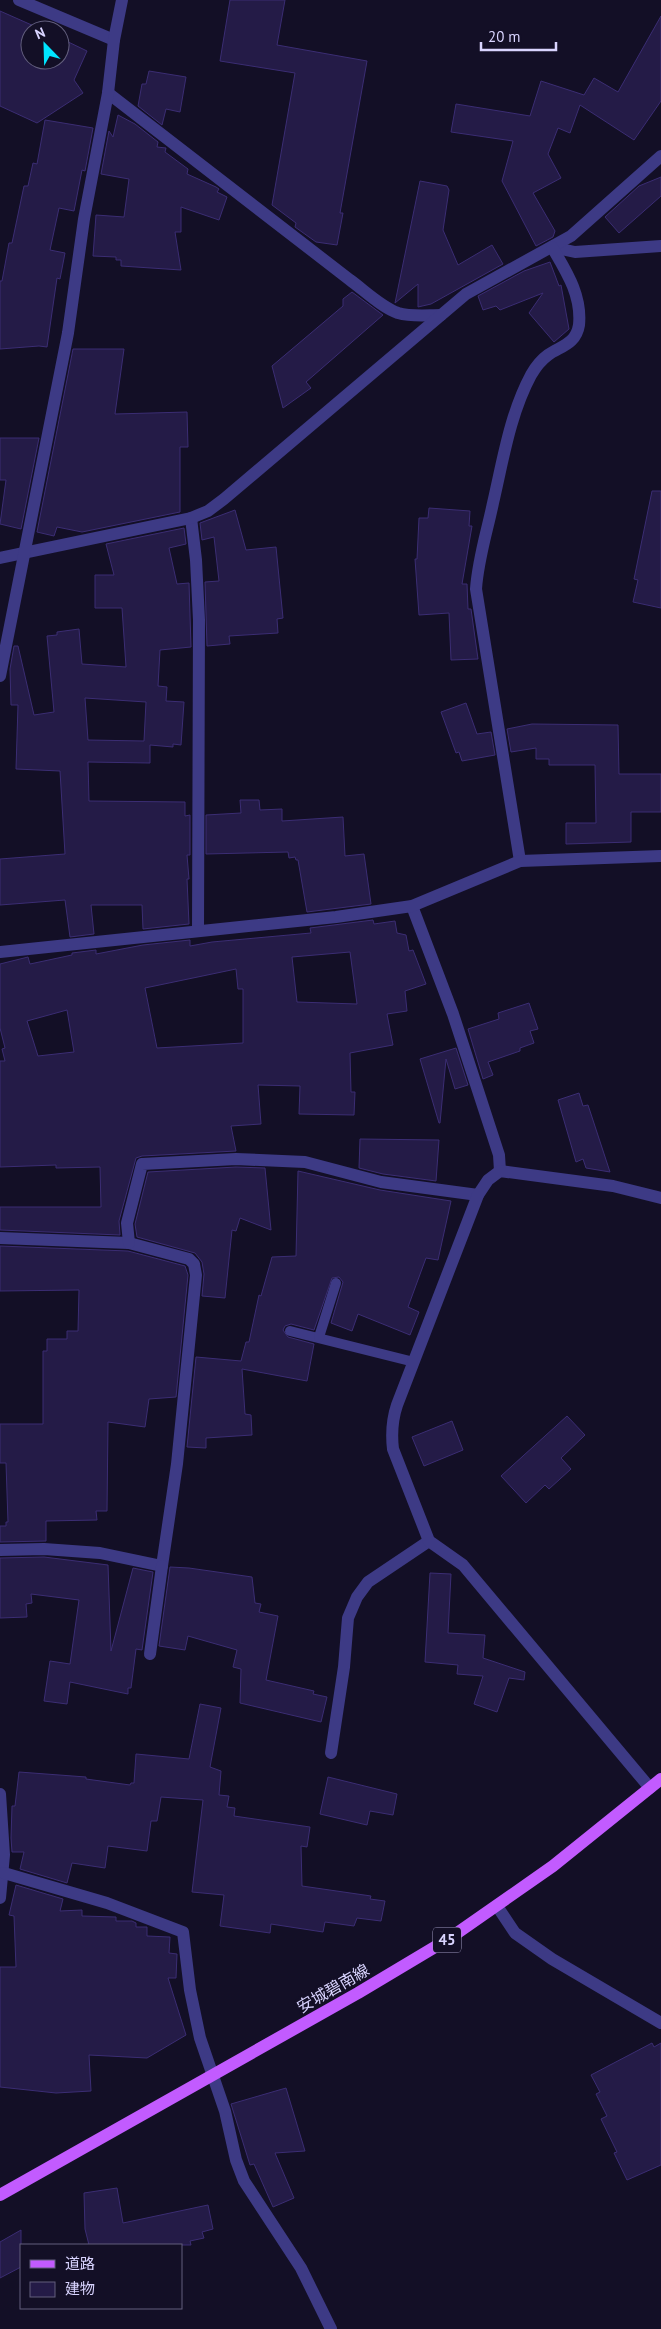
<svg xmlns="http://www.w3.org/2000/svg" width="661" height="2329" font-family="'PT Sans','Noto Sans JP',sans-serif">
<rect width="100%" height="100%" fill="#130f26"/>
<g fill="#241b47" stroke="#3b2d73" fill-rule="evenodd">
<polygon points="230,0 285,0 277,45 367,61 340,213 343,213 337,245 316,242 295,227 296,223 272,205 295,73 220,61"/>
<polygon points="0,11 43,30 30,30 30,60 60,60 60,38 87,51 74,80 83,93 37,123 0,106"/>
<polygon points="661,16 661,101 634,140 580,105 570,133 558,128 548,154 561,178 533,193 555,231 553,237 536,246 502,181 513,141 451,132 456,104 530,116 541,81 584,95 594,78 618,92"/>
<polygon points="149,71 186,77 180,112 166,109 162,125 138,106 142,84 146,84"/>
<polygon points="118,115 135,124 158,142 157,147 166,148 165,152 188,169 187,174 216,187 219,189 217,192 227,197 219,220 181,207 181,232 175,232 181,270 121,266 121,260 116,260 116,257 93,256 96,215 124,217 129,179 101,174 109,131 113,137"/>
<polygon points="45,120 93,128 85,171 82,170 74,211 59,208 50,250 65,253 60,279 57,278 47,347 39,346 0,349 0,281 2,281 9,243 12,243 24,186 28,186 33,163 37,164"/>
<polygon points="661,177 661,196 619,233 605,217 639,186"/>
<polygon points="420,181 447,186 449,190 443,230 458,265 492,245 503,264 431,304 418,307 418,284 395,303"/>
<polygon points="550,262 559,286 561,285 569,329 554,342 529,313 543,293 500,310 496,306 483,310 478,296 524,271"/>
<polygon points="352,292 383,315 306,382 311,388 283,408 272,366 343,306 343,299"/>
<polygon points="73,349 124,349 115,414 187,412 188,447 180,447 180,512 82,532 57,527 54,536 37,532"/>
<polygon points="0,438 39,438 21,529 0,524 6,480 0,480"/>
<polygon points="652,491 661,491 661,608 633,602 638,580 634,579"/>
<polygon points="429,508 470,511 469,526 472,526 462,584 467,584 468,609 471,609 478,659 451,660 449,613 419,615 415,559 417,559 419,518 428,518"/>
<polygon points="235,510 246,550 276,547 283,618 277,619 278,633 229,636 230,644 207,646 205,582 219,581 214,537 202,540 200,523"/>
<path d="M184,528l2,16 -17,4 8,36 12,-1 2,64 -31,3 -2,36 9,1 -1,14 18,1 -3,43 -8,-1v3l-23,-2v18l-62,-1 1,39 96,1v14l5,-1v40h-3l2,24h-2l2,45 -46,5 -1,-24h-51l3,29 -24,3 -5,-37 -65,5v-46l65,-5 -5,-83 -44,-2 2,-64h-7l-1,-36 4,-23h4l16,69 20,-3 -7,-76 10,-1v-3l22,-3 3,35 44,3 -4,-59h-27v-33h19l-8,-31zM85,698l61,4 -2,39 -56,-1z"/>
<polygon points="466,703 477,734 491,732 495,755 462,761 459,752 456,753 441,712"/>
<polygon points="532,724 618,725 619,774 661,774 661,812 631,812 631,842 566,844 566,823 596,823 595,765 549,765 549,759 536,759 536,748 511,752 507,729"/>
<polygon points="240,800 259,800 260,810 282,809 282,821 343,817 345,856 364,854 371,904 307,912 298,860 296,860 295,857 289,858 288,852 206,854 206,815 241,813"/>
<path d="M373,920l1,4 21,-3 2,12 9,2 3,16 4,-1 13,34 -21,7 2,20 -20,3 6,31 -43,8 1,39h4l-1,23 -55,-1 1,-28 -42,-1 3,39 -30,2 5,25 -94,5 -6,2 -17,63 1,14 -120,-5v-23h101l-1,-40 -44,1v-3l-56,2v-106h5l-3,-12 3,-1 -5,-20v-64l28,-7 2,7 42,-9v-2l24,-3v4l47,-9 47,-5v6l22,-4 99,-9 -1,-5zM350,952l7,52 -60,-2 -5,-45zM236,969l2,20h5v54l-86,5 -12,-60zM67,1010l7,42 -36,4 -11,-35z"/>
<polygon points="529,1003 538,1029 530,1031 534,1043 520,1048 520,1051 488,1062 493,1075 483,1079 468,1029 499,1019 498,1013"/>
<polygon points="456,1048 468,1085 455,1089 446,1059 440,1123 439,1123 420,1059"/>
<polygon points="579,1093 583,1106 588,1105 610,1172 586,1168 583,1159 576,1162 558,1100"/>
<polygon points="360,1139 439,1140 436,1181 383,1174 359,1168"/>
<polygon points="236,1167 265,1168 271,1230 240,1218 236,1231 232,1230 225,1298 202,1296 204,1274 202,1262 195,1253 137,1237 135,1224 148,1172"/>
<polygon points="298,1171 380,1190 451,1201 438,1260 426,1258 408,1307 419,1312 410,1335 358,1314 352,1331 331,1323 343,1282 339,1277 332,1278 314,1330 291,1324 285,1326 283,1330 288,1337 314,1344 307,1381 242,1369 245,1414 251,1415 252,1435 206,1438 206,1448 187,1447 196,1357 241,1361 246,1342 249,1342 259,1295 261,1296 272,1257 296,1256"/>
<polygon points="0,1246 128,1251 185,1266 188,1275 176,1397 149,1399 145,1427 108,1422 107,1511 96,1511 97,1520 46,1521 46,1541 0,1542 0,1526 6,1526 6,1522 8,1522 6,1463 0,1463 0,1424 43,1424 43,1351 47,1351 47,1339 67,1339 67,1331 78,1331 79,1290 0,1291"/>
<polygon points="567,1416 585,1435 561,1458 571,1469 549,1489 545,1485 526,1503 501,1476"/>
<polygon points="452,1421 463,1450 424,1466 412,1437"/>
<polygon points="44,1557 108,1565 111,1651 133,1568 153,1572 142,1650 136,1649 131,1688 128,1688 128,1694 70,1682 67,1704 44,1701 50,1661 70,1664 79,1600 31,1594 32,1603 26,1604 27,1617 0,1618 0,1558"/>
<polygon points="170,1567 189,1568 252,1577 255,1603 261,1604 259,1612 278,1616 266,1680 314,1691 313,1694 327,1697 321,1722 240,1703 241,1669 233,1667 237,1650 188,1636 185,1650 159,1646"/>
<polygon points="430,1573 451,1574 448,1633 485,1635 483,1658 525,1672 524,1680 509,1678 497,1712 474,1704 483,1676 457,1674 458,1665 425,1662"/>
<polygon points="200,1704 221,1708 210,1767 221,1771 219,1795 229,1796 227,1807 235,1808 234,1816 310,1827 307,1847 301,1846 302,1886 371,1896 370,1899 385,1901 381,1921 357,1918 354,1926 325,1922 323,1932 271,1924 270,1933 220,1926 224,1895 192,1892 203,1800 161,1797 157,1821 151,1821 147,1851 108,1846 105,1868 72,1863 67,1883 20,1869 24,1852 12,1852 11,1838 12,1806 15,1806 19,1772 86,1777 86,1779 130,1785 131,1783 134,1783 136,1754 189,1759"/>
<polygon points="328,1777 397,1794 393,1815 370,1811 367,1825 320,1814"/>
<polygon points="16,1885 63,1899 60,1911 82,1910 82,1916 116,1917 116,1921 132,1921 136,1923 136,1927 147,1927 147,1936 170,1937 169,1953 177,1954 176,1978 168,1978 186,2035 147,2058 89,2055 91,2091 56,2093 0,2087 0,1967 16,1967 14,1916 9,1915"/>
<polygon points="652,2043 654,2047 661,2043 661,2165 627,2180 614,2153 617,2152 601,2119 607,2116 596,2094 600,2092 591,2075"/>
<polygon points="286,2088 305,2151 275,2153 294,2198 273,2207 254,2164 250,2165 231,2104"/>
<polygon points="117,2188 123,2223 208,2205 213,2229 202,2232 204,2238 190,2241 191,2245 89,2245 85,2229 84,2193"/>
<polygon points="21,2230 21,2267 0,2278 0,2242"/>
</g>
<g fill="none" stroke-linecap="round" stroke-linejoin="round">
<g stroke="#3d3a85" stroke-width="10">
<polyline points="290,1331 414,1362"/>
<polyline points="319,1337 336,1283"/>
</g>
<g stroke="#3d3a85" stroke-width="12">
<polyline points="19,0 114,40"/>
<path d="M108,93l242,187c14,10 31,27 48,33 14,4 29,2 43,2"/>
<polyline points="552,247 575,252 661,246"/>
<polyline points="191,518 196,560 199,620 198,931"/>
<polyline points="0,558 191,518 208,511 224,499 466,294 571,236 661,156"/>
<polyline points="0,676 68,333 84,219 108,93 114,40 122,0"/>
<path d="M520,861l-44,-272c2,-30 11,-57 17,-86 10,-43 17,-89 38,-128 4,-7 10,-15 17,-20 13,-9 28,-11 31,-30 3,-30 -13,-54 -27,-78"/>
<polyline points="412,906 453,1014 499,1155 500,1171"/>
<polyline points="0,952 336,917 412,906 520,861 661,856"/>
<polyline points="0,1238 129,1243 189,1259 194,1264 196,1275 177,1464 162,1566 100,1553 44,1549 0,1550"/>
<polyline points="129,1243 127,1223 142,1164 236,1159 305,1162 381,1182 478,1195"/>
<polyline points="150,1654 162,1566"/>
<polyline points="331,1753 344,1667 348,1618 357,1597 368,1582 429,1541"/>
<path d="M650,1788l-187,-223 -34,-24 -36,-92c-2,-17 -1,-29 4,-44l81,-210 10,-15 12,-9 113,15 48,12"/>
<polyline points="0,1794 4,1855 0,1898"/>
<polyline points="4,1873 107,1903 183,1932 190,1990 200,2038 225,2111 236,2160 244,2181 301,2268 331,2329"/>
<polyline points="497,1906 515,1933 552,1959 661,2023"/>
</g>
<polyline stroke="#c25bff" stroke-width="12" points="0,2195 358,1993 450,1938 553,1866 661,1779"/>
</g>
<g text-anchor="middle" stroke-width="5" stroke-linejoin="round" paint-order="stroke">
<rect fill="#130f26" stroke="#9e99be" stroke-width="1" x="433" y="1927.5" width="28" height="25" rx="4"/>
<g font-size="15" font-weight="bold" fill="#d9d4ff">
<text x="447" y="1945">45</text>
</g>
<g font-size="16" fill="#d9d4ff" stroke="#130f26">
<text transform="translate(333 1988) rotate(-30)" y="6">安城碧南線</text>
</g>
</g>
<rect x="20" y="2244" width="162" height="65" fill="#130f26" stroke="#625e7d"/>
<rect x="30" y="2260" width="25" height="8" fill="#c25bff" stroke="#625e7d"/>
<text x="65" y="2269" font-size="15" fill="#d9d4ff">道路</text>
<rect x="30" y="2282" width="25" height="15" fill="#241b47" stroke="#625e7d"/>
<text x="65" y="2294" font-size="15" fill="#d9d4ff">建物</text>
<g transform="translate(45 45) rotate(337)"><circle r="24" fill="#130f26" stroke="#625e7d"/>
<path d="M0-4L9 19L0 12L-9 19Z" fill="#00e5ff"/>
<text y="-8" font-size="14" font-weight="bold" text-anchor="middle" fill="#d9d4ff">N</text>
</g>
<path d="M481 42v8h75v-8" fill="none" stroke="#d9d4ff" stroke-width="2.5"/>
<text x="488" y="42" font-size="15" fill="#d9d4ff" stroke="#130f26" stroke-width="4" paint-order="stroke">20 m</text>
</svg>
